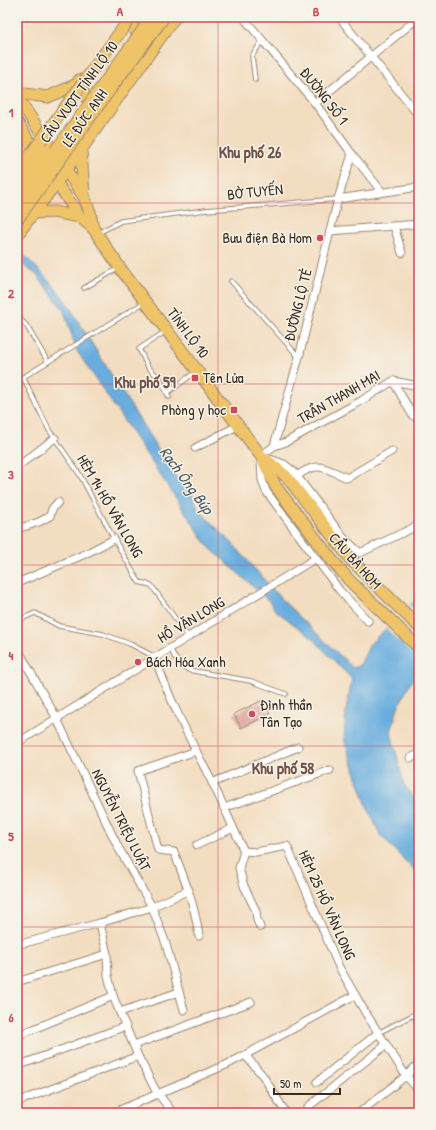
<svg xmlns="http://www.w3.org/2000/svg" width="436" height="1130" font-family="'Patrick Hand',sans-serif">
<rect width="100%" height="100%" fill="#f7f3e8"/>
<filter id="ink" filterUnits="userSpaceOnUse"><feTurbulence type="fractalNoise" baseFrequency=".025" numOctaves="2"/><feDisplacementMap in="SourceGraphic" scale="8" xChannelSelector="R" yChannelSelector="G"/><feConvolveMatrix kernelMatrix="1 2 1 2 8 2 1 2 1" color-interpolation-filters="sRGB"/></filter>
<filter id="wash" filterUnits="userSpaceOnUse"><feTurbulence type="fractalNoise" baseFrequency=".012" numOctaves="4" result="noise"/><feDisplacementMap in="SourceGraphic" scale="16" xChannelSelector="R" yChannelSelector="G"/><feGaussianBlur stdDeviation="0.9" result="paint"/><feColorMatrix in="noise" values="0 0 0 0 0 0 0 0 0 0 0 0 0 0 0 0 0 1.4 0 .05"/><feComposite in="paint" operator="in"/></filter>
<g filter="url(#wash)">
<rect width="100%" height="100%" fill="#f3ddc0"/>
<path fill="#69addf" stroke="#526c7e" d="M17,248c25,25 47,46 64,78l93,149 12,10 5,6 7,18 36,36 47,54 72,69 7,-3 10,-21 49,-47v76l-9,11 -12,23 -7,25 13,52 15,22v69l-39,-40 -13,-29 -23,-67 2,-29 6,-31 -40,-41 -37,-28 -6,-9 -61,-55 -131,-195 -13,-40 -28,-37 -19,-13z"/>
<polygon fill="#f3ddc0" points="409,604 419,614 419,660 385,627"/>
<g id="blocks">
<polygon fill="#da9d98" points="263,700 270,714 241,728 234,714"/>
</g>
</g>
<g filter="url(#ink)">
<use href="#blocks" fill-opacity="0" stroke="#97846f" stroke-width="1"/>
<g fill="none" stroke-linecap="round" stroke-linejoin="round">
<g stroke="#97846f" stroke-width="5.5">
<g id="service">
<polyline points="255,80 252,56 262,41"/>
<polyline points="98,233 121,221 206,210 338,199"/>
<polyline points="231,281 298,356"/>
<polyline points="84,288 119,268"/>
<polyline points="17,316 26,325 48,362"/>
<polyline points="166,331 139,349 148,367 160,379 169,397"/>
<polyline points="23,377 49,430 80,475 114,539 139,582 151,585 188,636"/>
<polyline points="17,381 145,302"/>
<polyline points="167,393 197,371"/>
<polyline points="17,621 35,613 59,626 103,634 130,644 155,657"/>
<polyline points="170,648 175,658 188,670 251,681 286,694"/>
<polyline points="378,1033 413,1015 419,1023"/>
</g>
</g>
<g stroke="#97846f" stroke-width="9">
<g id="minor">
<polyline points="243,17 315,103 352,154 382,192"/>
<polyline points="339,17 419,116"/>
<polyline points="315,103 419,17"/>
<polyline points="338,199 419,187"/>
<polyline points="394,226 402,253"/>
<polyline points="330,231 419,224"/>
<polyline points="393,381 413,416"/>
<polyline points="274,446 286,442 361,401 393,381 419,386"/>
<polyline points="195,448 239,425"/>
<polyline points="261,456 274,446 299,357 338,199 352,154"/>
<polyline points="267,458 284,464 293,471 343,537 360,553 419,525"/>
<polyline points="261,460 262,480 266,491 340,591 368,621"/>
<polyline points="17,467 55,438"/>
<path d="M297,476c21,-16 28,-8 50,2l45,-27"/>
<polyline points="17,529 39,522 50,516 52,509 58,502"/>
<polyline points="17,583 85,554 114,539"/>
<polyline points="17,648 56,717 118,847 152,907 166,944 184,1010"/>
<path d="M155,657c14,43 36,84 57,125 11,22 21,46 32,69l12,1 31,-6 52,121 26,45 31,48 10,16 13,14"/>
<polyline points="17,743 316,558"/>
<path d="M196,751l-58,20 20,79 16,2c11,28 21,54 25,84"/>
<polyline points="410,758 419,754"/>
<polyline points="212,783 298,747"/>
<polyline points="224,808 330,770"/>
<polyline points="197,845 233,828"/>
<polyline points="244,851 239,868 244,886 256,911 257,920 260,927"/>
<polyline points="100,923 107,954 108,975 113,996 138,1056 156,1091 173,1113"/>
<polyline points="17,945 100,923 152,907 189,890"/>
<polyline points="23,980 107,954"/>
<polyline points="120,1012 179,992"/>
<polyline points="17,1036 113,996"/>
<polyline points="134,1045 251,1002"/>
<polyline points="245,1055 355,995"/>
<polyline points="17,1066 126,1026"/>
<polyline points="317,1082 378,1033"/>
<polyline points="17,1102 138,1056"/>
<polyline points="308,1107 386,1045"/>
<polyline points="113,1113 228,1064 245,1055 263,1076 286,1113"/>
<polyline points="236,1113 239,1113"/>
<polyline points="359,1113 406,1076 419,1063"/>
</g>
</g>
<g stroke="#97846f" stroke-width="13">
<g id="primary">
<polyline points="17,97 84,197 90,212 93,228"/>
<polyline points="17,122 39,157"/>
<polyline points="52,176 80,217 93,228 120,268 261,456 276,487 332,560 349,580 419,648"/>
<polyline points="263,457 287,477 351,560 419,627"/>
</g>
</g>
<g stroke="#97846f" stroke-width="13">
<g id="trunk">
<path d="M128,17c2,10 9,17 19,20"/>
<path d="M79,80c3,12 7,21 19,24"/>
<polyline points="17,93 48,97 75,85"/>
<polyline points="81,149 84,197"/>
<polyline points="31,210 33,213 54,212 80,217"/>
<polyline points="17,235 83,147 175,17"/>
</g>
</g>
<use href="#service" stroke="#fff" stroke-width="3.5"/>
<use href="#minor" stroke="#fff" stroke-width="7"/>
<use href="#primary" stroke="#efc469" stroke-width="11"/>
<use href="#trunk" stroke="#efc469" stroke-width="11"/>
<g stroke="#97846f" stroke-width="13" stroke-linecap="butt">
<g id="trunk-bridge">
<polyline points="17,173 131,17"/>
<polyline points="17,190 46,150"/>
<polyline points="17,204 152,17"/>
<polyline points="17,220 111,88 164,17"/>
</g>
</g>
<use href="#trunk-bridge" stroke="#efc469" stroke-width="11"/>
</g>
</g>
<path fill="none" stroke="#d1495b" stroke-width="1" stroke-opacity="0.55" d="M218,17v1096M17,203h402M17,384h402M17,565h402M17,746h402M17,927h402"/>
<g fill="#d1495b" stroke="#f7f3e8" stroke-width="1.5">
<circle cx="320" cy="238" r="4"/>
<rect x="191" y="374" width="8" height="8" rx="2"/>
<rect x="230" y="406" width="8" height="8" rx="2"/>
<circle cx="138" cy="662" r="4"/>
<circle cx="252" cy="714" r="4"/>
</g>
<g text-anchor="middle" stroke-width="3" stroke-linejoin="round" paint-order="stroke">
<g font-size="15" fill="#3b2a1e" stroke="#f7f3e8">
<text transform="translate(79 92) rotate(-54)" y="5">CẦU VƯỢT TỈNH LỘ 10</text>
<text transform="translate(324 96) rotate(52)" y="5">ĐƯỜNG SỐ 1</text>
<text transform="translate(85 118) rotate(-55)" y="5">LÊ ĐỨC ANH</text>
<text transform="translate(255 192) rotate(-6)" y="5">BỜ TUYẾN</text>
<text transform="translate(298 305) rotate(-76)" y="5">ĐƯỜNG LỘ TẺ</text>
<text transform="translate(188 333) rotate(53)" y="5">TỈNH LỘ 10</text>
<text transform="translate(339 397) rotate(-30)" y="5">TRẦN THANH MẠI</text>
<text transform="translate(110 506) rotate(60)" y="5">HẺM 14 HỒ VĂN LONG</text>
<text transform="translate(355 561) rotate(48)" y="5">CẦU BÀ HOM</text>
<text transform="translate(191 620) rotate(-31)" y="5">HỒ VĂN LONG</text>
<text transform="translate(121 820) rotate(63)" y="5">NGUYỄN TRIỆU LUẬT</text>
<text transform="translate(327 905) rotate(66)" y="5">HẺM 25 HỒ VĂN LONG</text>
</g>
<g font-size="15" fill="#3b2a1e" stroke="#f7f3e8" text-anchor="start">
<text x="312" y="243" text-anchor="end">Bưu điện Bà Hom</text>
<text x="203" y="383">Tên Lửa</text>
<text x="226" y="415" text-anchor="end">Phòng y học</text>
<text x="146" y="667">Bách Hóa Xanh</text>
<text x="260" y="710">Đình thần<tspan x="260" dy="17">Tân Tạo</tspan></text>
</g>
<g font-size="16" font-weight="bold" fill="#735249" stroke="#f7f3e8">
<text x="250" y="158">Khu phố 26</text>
<text x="145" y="388">Khu phố 59</text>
<text x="283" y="774">Khu phố 58</text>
</g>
<g font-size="16" font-style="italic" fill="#4b5862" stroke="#f7f3e8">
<text transform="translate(187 480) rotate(54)" y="6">Rạch Ông Búp</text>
</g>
</g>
<rect width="436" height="1130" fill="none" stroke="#f7f3e8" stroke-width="44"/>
<path d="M274 1088v6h66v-6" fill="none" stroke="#3b2a1e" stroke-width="2"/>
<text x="280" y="1088" font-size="12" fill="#3b2a1e" stroke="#f7f3e8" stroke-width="3" paint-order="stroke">50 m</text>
<rect x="22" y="22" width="392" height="1086" fill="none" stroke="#d1495b" stroke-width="1.5"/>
<g font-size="13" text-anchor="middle" font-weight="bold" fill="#d1495b">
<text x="120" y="16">A</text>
<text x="316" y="16">B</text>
<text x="11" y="117">1</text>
<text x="11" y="298">2</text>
<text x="11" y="479">3</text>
<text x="11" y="660">4</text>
<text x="11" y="841">5</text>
<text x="11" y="1022">6</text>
</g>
</svg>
